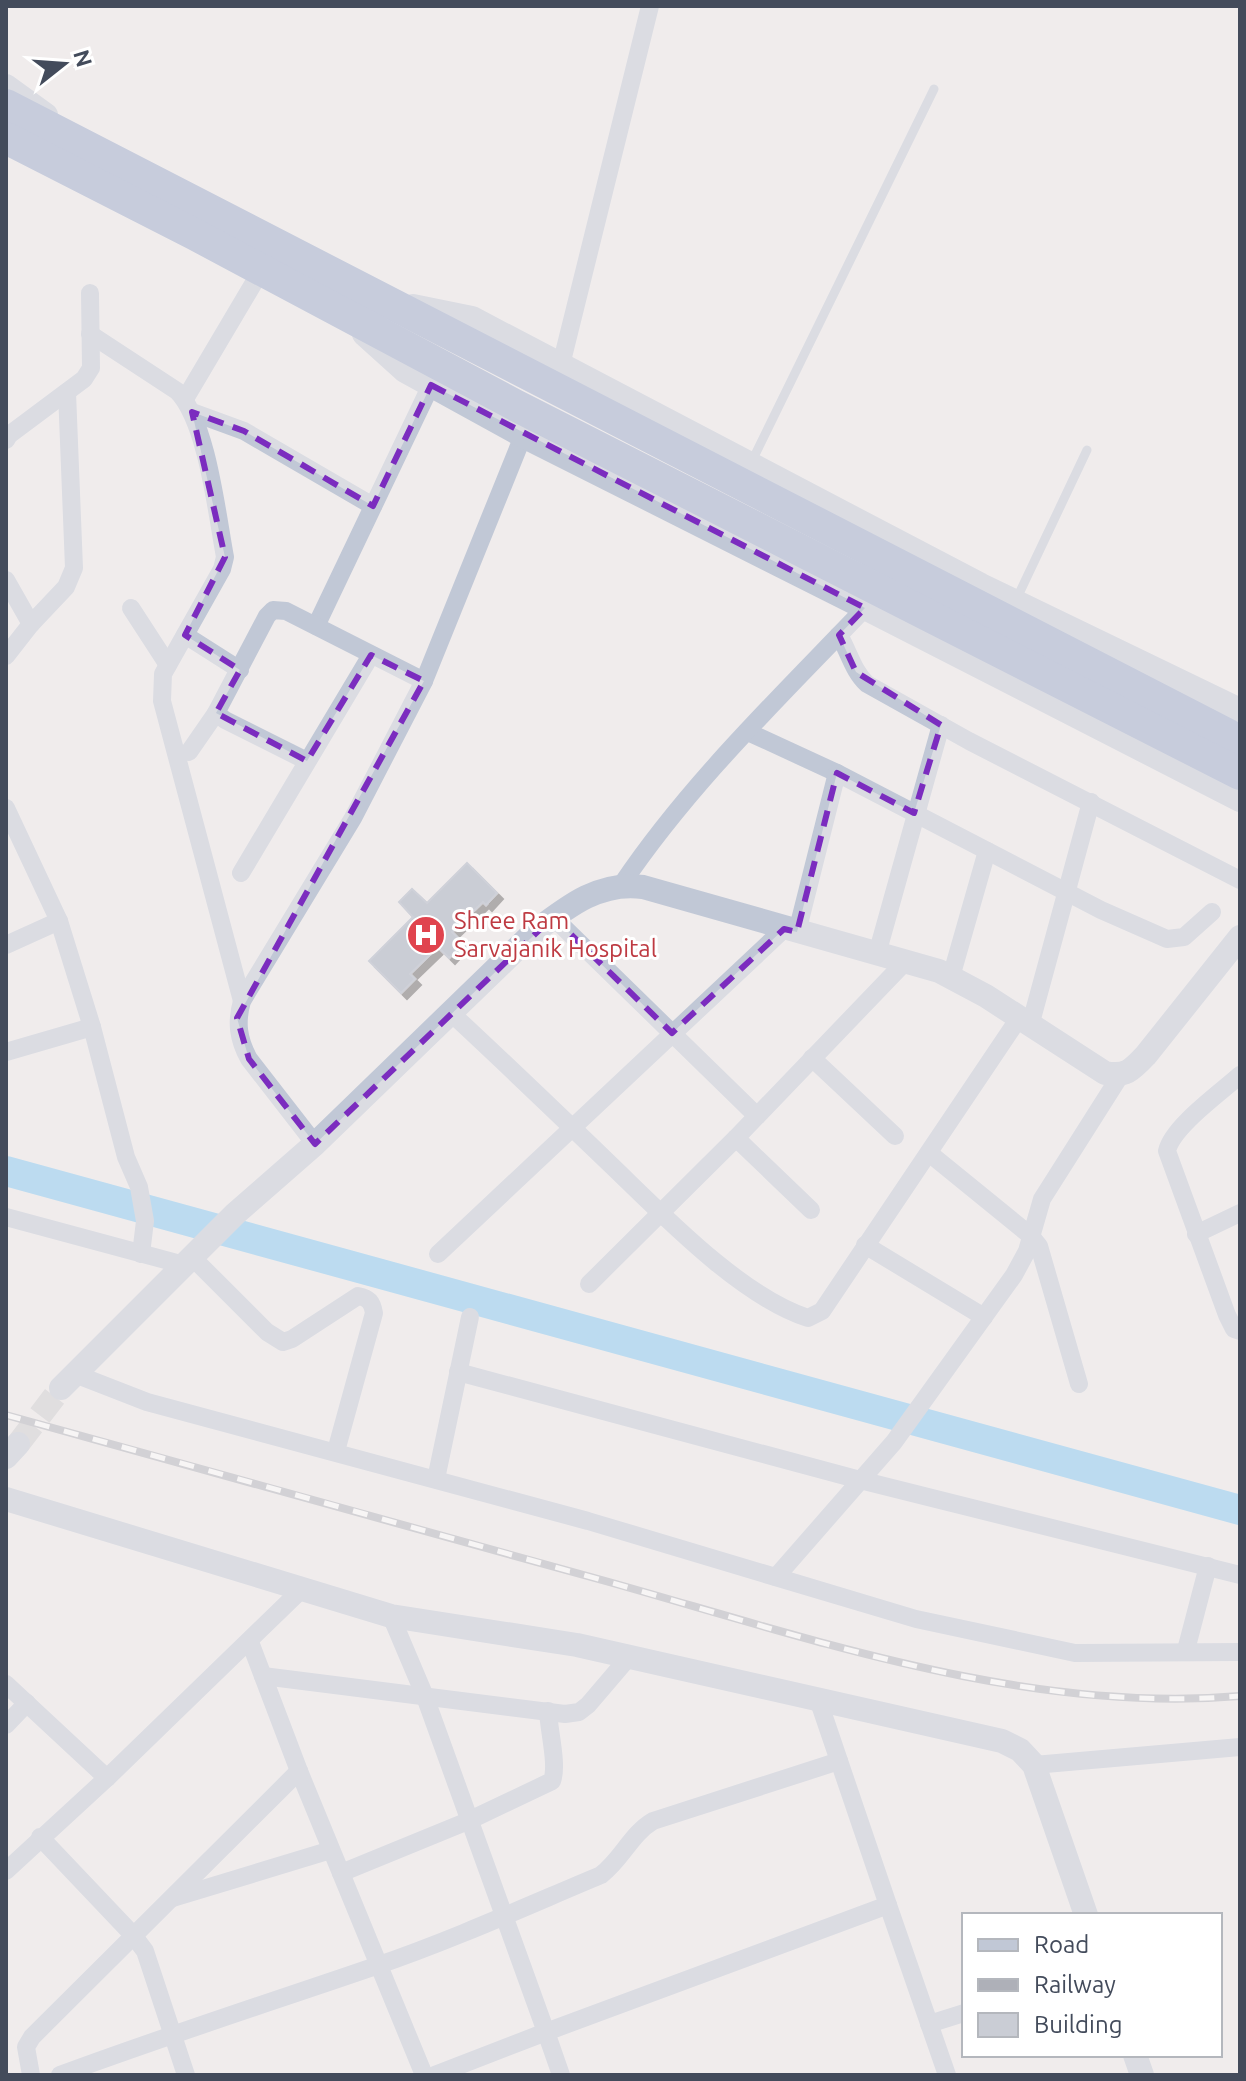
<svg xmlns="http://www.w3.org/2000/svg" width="1246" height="2081" font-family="Ubuntu,sans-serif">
<defs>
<filter id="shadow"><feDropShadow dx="6" dy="6" stdDeviation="0" flood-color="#0004"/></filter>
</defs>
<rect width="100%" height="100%" fill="#f0ecec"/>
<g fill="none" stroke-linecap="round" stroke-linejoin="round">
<polyline stroke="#7dc6f4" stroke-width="30" points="6,1171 1240,1510"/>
</g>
<polygon fill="#cacdd5" stroke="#cfd1d9" stroke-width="2" filter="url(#shadow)" points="467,863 497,893 486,905 483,902 452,932 463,943 449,958 438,947 410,974 415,979 401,993 369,961 413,917 399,902 412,889 427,903"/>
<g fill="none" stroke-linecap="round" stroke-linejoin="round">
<polyline stroke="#cdcccf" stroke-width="24" stroke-dasharray="24 12" stroke-linecap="butt" points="18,1444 61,1388"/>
<g stroke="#c1c8d6" stroke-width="9">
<polyline points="751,463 934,89"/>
<polyline points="1017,598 1087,450"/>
</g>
<g stroke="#c1c8d6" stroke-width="18">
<path d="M90,334l87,57c30,30 40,124 48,166l-3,12 -59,105 -1,27 80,300"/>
<polyline points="561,365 650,6"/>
<polyline points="185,399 262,269"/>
<polyline points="192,412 244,431 373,506"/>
<polyline points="6,440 9,435 84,379 91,368 90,293"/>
<polyline points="6,580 31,624"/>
<polyline points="131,608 168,665"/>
<polyline points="316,626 431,385"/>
<polyline points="185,635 240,670"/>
<path d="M839,635c10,17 14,36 28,49l102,57 271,139"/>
<polyline points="6,656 31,624 66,587 74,568 67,392"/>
<polyline points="748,732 837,773 1101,910 1167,939 1184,937 1212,912"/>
<polyline points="189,752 216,713"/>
<polyline points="307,761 225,720 216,713 267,616 273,610 286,611 424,681"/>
<polyline points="6,808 59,921 92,1027 126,1157 139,1187 145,1221 141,1254"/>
<polyline points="241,873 371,655"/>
<path d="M622,884c68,-101 159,-188 243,-276"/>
<polyline points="553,917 757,1116"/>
<polyline points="797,932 837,773"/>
<polyline points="6,945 59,921"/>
<polyline points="877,954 941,725"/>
<polyline points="951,977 987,851"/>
<path d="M451,1013c54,50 107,101 160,152 51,49 129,131 197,153l14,-7 197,-293"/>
<polyline points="1030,1026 1091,802"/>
<polyline points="6,1052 92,1027"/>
<polyline points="812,1058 895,1136"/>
<path d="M1240,1075c-20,18 -68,52 -73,76l60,164 7,14 6,2"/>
<polyline points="736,1138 811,1210"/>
<path d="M315,1144l-66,-85c-11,-20 -13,-37 -7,-58l111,-183 71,-137 99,-245"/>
<polyline points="929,1153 1031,1236 1039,1246 1079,1384"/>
<polyline points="6,1217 184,1265"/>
<polyline points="1196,1234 1240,1213"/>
<polyline points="865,1245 984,1317"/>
<polyline points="438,1254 784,929"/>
<path d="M192,1257l75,75 16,10 9,-3 66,-43c11,2 14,6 16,17l-38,138"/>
<polyline points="589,1284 736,1138 906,961"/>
<polyline points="458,1372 860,1480 1240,1575"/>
<polyline points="75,1374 147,1402 588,1521 916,1619 1075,1653 1240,1652"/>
<polyline points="436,1479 470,1317"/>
<polyline points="776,1577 894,1442 1014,1275 1027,1251 1042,1199 1120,1076"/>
<polyline points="391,1616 424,1694 546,2032 435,2075"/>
<polyline points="250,1642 299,1771 424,2075"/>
<polyline points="1186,1650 1208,1566"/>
<polyline points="263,1676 565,1714 579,1712 588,1705 629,1657"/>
<polyline points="6,1684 107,1778"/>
<polyline points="6,1725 27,1703"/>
<polyline points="1034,1765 1240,1747"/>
<polyline points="40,1837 133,1935 145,1951 186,2075"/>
<polyline points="6,1871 107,1778 302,1589"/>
<path d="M341,1873l127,-52 84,-40c6,-16 -3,-49 -4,-70"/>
<polyline points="173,1898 331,1850"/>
<polyline points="888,1905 947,2075"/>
<polyline points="929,2024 964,2013"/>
<polyline points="31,2075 26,2047 32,2037 299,1771"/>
<path d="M60,2075c105,-39 211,-73 316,-109 76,-26 151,-60 225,-91 21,-16 30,-41 52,-54l186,-60"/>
<polyline points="561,2075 546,2032 888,1905 818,1699"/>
</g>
<g stroke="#c1c8d6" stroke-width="24">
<polyline points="6,86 46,115"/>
<polyline points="413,306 472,318 981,585 1240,710"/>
<polyline points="364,334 405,371 523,436 865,608 1240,800"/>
<path d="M61,1388l174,-174 80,-70 218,-211c34,-26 66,-52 110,-46l296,84 47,25 119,77c21,4 27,-3 41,-18l94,-118"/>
<polyline points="6,1457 18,1444"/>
<polyline points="6,1499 391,1616 577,1645 1002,1741 1020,1750 1034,1765 1086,1915"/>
<polyline points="1135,2055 1142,2075"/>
</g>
<g stroke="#94a4c8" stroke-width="32">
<polyline points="6,105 1240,741"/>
<polyline points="6,138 194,234 515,405 1240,774"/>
</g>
<g stroke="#aeb0b8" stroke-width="8">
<path id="rail" d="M6,1415c201,55 402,111 603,167 203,57 417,132 631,114"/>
</g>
<use href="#rail" stroke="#fff" stroke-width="5" stroke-dasharray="15" stroke-linecap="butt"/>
</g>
<path d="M0 0H1246V2081H0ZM431,385l434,223 -26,27 17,37 85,53 -27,88 -77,-40 -40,159 -13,-3 -112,104 -119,-116 -238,227 -66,-85 -12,-41 187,-337 -53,-26 -64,106 -91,-48 24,-43 -55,-35 40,-78 -33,-145 52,19 129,75z" fill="#f0ecec" fill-opacity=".55" fill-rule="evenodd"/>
<path fill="none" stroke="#7b2cbf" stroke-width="6" stroke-dasharray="16 10" stroke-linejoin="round" d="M431,385l434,223 -26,27 17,37 85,53 -27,88 -77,-40 -40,159 -13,-3 -112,104 -119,-116 -238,227 -66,-85 -12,-41 187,-337 -53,-26 -64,106 -91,-48 24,-43 -55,-35 40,-78 -33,-145 52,19 129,75z"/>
<defs>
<g id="hospital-disc" transform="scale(2)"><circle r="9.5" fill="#e0444e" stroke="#fff"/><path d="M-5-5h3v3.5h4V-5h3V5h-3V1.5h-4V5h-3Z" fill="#fff"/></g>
</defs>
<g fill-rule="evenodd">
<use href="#hospital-disc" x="426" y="935"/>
</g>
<g text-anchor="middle" stroke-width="6" stroke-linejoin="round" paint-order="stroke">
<g font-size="24" fill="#be3a42" stroke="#fff" text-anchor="start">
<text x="454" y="929">Shree Ram<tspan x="454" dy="28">Sarvajanik Hospital</tspan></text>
</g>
</g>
<rect width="1246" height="2081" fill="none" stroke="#434b5b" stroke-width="16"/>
<rect x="962" y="1913" width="260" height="144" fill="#ffffff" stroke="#b4b7bd" stroke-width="2"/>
<rect x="978" y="1939" width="40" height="12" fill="#c1c8d6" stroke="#b4b7bd" stroke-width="2"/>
<text x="1034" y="1953" font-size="24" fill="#434b5b">Road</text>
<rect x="978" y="1979" width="40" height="12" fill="#aeb0b8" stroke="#b4b7bd" stroke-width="2"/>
<text x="1034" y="1993" font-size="24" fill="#434b5b">Railway</text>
<rect x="978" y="2013" width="40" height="24" fill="#cacdd5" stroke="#b4b7bd" stroke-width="2"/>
<text x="1034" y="2033" font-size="24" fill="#434b5b">Building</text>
<g transform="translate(64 64) rotate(73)" stroke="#ffffff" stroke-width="6" paint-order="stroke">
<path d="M0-6L14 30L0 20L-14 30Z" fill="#434b5b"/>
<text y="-12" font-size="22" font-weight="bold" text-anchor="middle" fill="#434b5b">N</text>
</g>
</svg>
